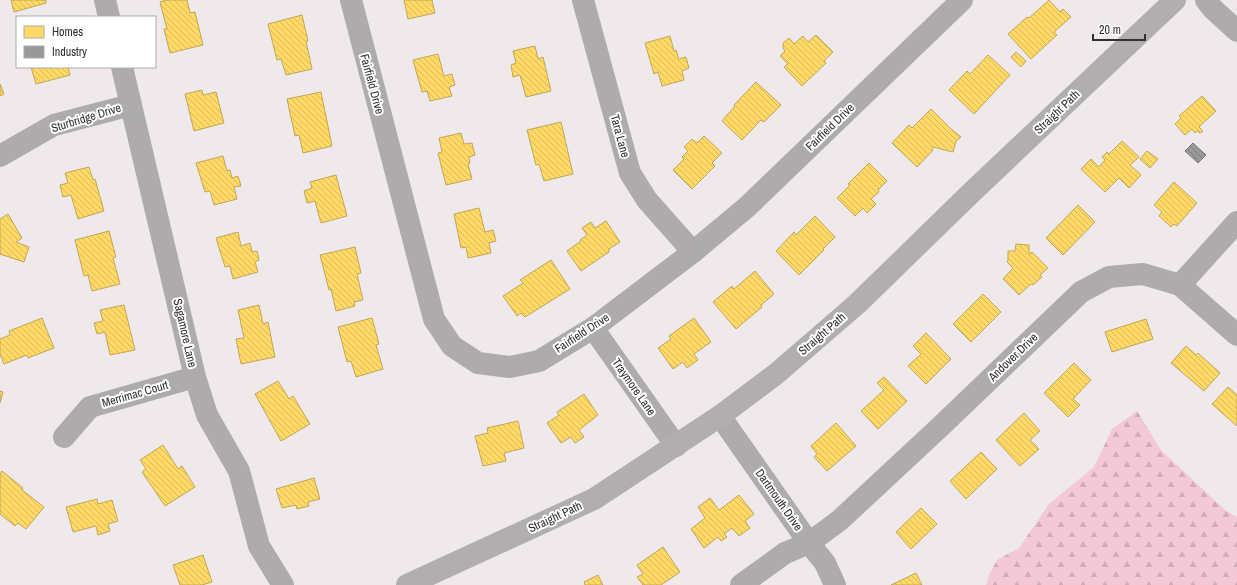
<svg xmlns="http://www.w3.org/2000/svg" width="1237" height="585" font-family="'Archivo Narrow',sans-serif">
<defs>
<pattern id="forest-firs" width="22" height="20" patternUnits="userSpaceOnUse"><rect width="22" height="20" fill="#f3c8d7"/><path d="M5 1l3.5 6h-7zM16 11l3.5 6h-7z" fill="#d1acb9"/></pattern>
<pattern id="homes-back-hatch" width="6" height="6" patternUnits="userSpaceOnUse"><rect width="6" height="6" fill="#ffd966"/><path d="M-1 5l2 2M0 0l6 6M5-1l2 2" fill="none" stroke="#dbbb59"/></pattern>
<pattern id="industry-back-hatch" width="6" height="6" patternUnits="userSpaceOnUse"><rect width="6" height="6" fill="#999"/><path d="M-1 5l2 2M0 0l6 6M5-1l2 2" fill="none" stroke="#7d7d7d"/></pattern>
</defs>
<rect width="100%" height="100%" fill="#efe9eb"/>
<polygon fill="url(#forest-firs)" points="1137,411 1161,450 1225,510 1237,517 1237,585 986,585 989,575 997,560 1019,548 1049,504 1094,467 1112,429"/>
<g fill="url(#homes-back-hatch)" stroke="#c2a656">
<polygon points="11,0 46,0 46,3 14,12"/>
<polygon points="167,0 187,0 190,13 195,12 203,45 170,53 164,29 167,29 160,2"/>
<polygon points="404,0 432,0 435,13 408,19"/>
<polygon points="1049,0 1060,12 1063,9 1071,17 1054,32 1057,35 1031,59 1008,34 1027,17 1029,18"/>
<polygon points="302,15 308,41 306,41 312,69 286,75 281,59 277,60 268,24"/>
<polygon points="816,35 833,52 824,61 826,63 802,86 784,67 788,64 780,56 785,51 783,48 783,43 789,38 794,44 803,36 808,42"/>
<polygon points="670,36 674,51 676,50 679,59 686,57 689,68 682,71 684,80 662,86 658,72 654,74 645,43"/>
<polygon points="535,46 538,59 543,57 551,91 526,97 520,75 513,77 511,65 516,63 513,51"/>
<polygon points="1016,52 1026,61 1021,67 1011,57"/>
<polygon points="438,54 444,76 452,74 455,85 449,87 452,96 430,101 427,91 422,92 413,60"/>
<polygon points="988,55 1010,75 974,114 949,90 967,71 970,74"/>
<polygon points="31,67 68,67 70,75 36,84"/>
<polygon points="756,82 781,105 764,122 761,120 742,140 722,121 735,106 734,105"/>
<polygon points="0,84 4,94 0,96"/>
<polygon points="202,90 203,95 216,92 224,123 194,131 185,94"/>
<polygon points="321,92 332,146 303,153 299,135 295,136 287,99"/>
<polygon points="1202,96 1216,111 1199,127 1203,131 1200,133 1197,131 1195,133 1192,129 1185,135 1175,124 1181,118 1179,116"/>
<polygon points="931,109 951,129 961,137 956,141 953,152 933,147 932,149 933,150 917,167 892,143 909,125 912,128"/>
<polygon points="561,122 573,174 544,181 539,164 536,165 527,130"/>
<polygon points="461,133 464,144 472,143 475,155 469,157 470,163 468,164 472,179 446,185 438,153 442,152 439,138"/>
<polygon points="704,136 722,153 712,163 715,166 692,189 673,170 684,159 682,157 688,151 684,147 692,139 697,143"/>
<polygon points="1122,141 1139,157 1130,165 1141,175 1129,188 1119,178 1105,192 1081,169 1091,159 1099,167 1105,160 1102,157 1107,152 1109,154"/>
<polygon points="1147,151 1158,159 1150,168 1140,159"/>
<polygon points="223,156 227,171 230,170 232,178 238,176 241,186 234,187 237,199 214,205 210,191 205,192 196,163"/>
<polygon points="869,163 887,181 878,190 879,192 871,199 876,204 867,213 863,208 855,216 837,198 850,185 848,184"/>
<polygon points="89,167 93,180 95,179 104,211 78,219 71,195 63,197 60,185 68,183 65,173"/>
<polygon points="336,175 347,216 321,223 315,201 307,203 304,191 312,188 310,182"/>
<polygon points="1174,182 1197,203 1177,226 1174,224 1171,227 1159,216 1162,212 1154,205"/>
<polygon points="1078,205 1095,222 1063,255 1046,238"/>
<polygon points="479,208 485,232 493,230 496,241 489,243 491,253 468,258 466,247 461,248 454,214"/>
<polygon points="8,214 22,238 16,242 29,247 24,262 0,254 0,219"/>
<polygon points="815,216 835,237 823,249 824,250 799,275 776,251 794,232 796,235"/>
<polygon points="606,221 620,242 609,249 609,252 581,271 567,251 581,241 580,240 587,235 582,228 591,222 595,228"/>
<polygon points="109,231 116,257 113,258 120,284 92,291 88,275 84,276 75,240"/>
<polygon points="238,232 241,246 250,243 252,252 257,251 259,260 255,262 258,272 233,279 230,266 225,267 216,238"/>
<polygon points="1016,244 1029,245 1029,252 1030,254 1032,252 1048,268 1040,275 1042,277 1033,285 1031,284 1019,295 1003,279 1013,268 1007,262 1008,260 1008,251 1015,251"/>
<polygon points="355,247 361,273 357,274 363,300 354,302 355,306 336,311 331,289 329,290 320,255"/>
<polygon points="551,260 570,289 525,317 521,313 517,316 503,296 523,283 520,280"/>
<polygon points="755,271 774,294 761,305 762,307 736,329 713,302 732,286 734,289"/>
<polygon points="983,294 1001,312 971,342 953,324"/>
<polygon points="124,305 135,350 110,355 105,332 97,334 94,323 103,321 100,310"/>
<polygon points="259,305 263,324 268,322 275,357 241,364 236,339 244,338 238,310"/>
<polygon points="42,318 54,348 28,358 27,355 4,364 0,354 0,339 10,335 9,331"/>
<polygon points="372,318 379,344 376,345 383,369 356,377 351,361 347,362 338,327"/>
<polygon points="694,318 711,342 694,354 698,360 687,368 683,362 673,369 658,348 671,339 669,336"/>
<polygon points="1146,319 1153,339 1112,352 1105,332"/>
<polygon points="926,333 951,359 926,384 908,366 921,354 913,346"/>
<polygon points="1186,346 1196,355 1198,353 1220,373 1204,391 1171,363"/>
<polygon points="1074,363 1091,380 1073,399 1080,405 1068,417 1044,393"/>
<polygon points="884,377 907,401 878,429 861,411 884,390 877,383"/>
<polygon points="278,381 289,399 293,396 310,424 281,441 255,394"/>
<polygon points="1228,387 1237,395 1237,426 1212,404"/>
<polygon points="0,391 3,392 0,403"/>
<polygon points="584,394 598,415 579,430 584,437 575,443 571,437 561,443 547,423 559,415 557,412"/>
<polygon points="1024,413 1040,431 1030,440 1039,449 1020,466 996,440"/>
<polygon points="518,421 524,448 504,453 506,461 483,466 475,436 488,433 487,428"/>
<polygon points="836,423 856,446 827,471 814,457 817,454 811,446"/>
<polygon points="163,445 178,469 182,466 195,487 165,506 142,472 146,469 140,460"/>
<polygon points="981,452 997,469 966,499 950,481"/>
<polygon points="2,471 23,488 22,490 44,507 26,529 18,523 15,526 0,514 0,474"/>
<polygon points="314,478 320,499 308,502 309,506 297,509 296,505 282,508 276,489"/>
<polygon points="739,495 754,514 745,521 750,528 739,536 732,528 724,534 727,537 721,541 718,537 704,548 691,529 705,518 698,507 710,498 719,510"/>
<polygon points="97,499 98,504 112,500 118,521 108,524 110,531 98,535 96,526 73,532 66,507"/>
<polygon points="921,508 937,524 911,549 896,532"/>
<polygon points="663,547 680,572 661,585 643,585 637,577 643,574 637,565"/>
<polygon points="203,555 212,582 202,585 180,585 173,565"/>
<polygon points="916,573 922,585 891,585"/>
<polygon points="598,575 603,585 585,585 584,582"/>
</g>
<polygon fill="url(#industry-back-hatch)" stroke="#7a797a" points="1193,143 1206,155 1198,163 1185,151"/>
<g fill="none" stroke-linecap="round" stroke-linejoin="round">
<g stroke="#adabab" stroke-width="22">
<polyline points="105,0 109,17"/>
<polyline points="351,0 434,319 452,346 478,363 510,367 539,361 593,328 693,252 747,207 962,0"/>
<polyline points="583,0 630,173 647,200 693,252"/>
<polyline points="1206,0 1213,9 1237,31"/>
<polyline points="122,67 195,377 207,415 239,471 259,546 283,585"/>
<polyline points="0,156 54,125 131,105"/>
<polyline points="1180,285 1237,222"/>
<polyline points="593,328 676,446"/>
<polyline points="720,416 809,543 825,563 835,585"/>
<polyline points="64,437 90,407 195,377"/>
<polyline points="741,585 785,553 809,543 840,520 941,426 1081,292 1109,277 1143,274 1180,285 1237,335"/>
</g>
<polyline stroke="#b1aeaf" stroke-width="22" points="407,585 594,499 720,416 776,374 857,304 972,192 1175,0"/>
</g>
<g text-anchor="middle" stroke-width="4" stroke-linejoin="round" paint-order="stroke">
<g font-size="12" fill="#332f30" stroke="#fff">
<text transform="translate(372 84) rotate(75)" y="4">Fairfield Drive</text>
<text transform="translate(1057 112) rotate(-44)" y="4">Straight Path</text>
<text transform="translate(86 118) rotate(-17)" y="4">Sturbridge Drive</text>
<text transform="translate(830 127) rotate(-44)" y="4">Fairfield Drive</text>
<text transform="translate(620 136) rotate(75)" y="4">Tara Lane</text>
<text transform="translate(185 333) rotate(77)" y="4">Sagamore Lane</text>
<text transform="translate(582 333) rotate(-33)" y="4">Fairfield Drive</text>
<text transform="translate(822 334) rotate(-41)" y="4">Straight Path</text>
<text transform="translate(1013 357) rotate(-44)" y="4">Andover Drive</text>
<text transform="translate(634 387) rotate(55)" y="4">Traymore Lane</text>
<text transform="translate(135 394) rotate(-16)" y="4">Merrimac Court</text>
<text transform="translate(779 500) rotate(55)" y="4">Dartmouth Drive</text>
<text transform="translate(555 517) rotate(-25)" y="4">Straight Path</text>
</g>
</g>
<rect x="16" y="16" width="140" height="52" fill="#ffffff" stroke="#adacac"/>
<rect x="24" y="26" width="20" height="12" fill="#ffd966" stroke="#adacac"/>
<text x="52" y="36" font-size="12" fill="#332f30">Homes</text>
<rect x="24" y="46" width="20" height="12" fill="#999999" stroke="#adacac"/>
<text x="52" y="56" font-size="12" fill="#332f30">Industry</text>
<path d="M1093 34v6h52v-6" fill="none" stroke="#332f30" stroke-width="2"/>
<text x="1099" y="34" font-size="12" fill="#332f30" stroke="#ffffff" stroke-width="3" paint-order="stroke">20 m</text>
</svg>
